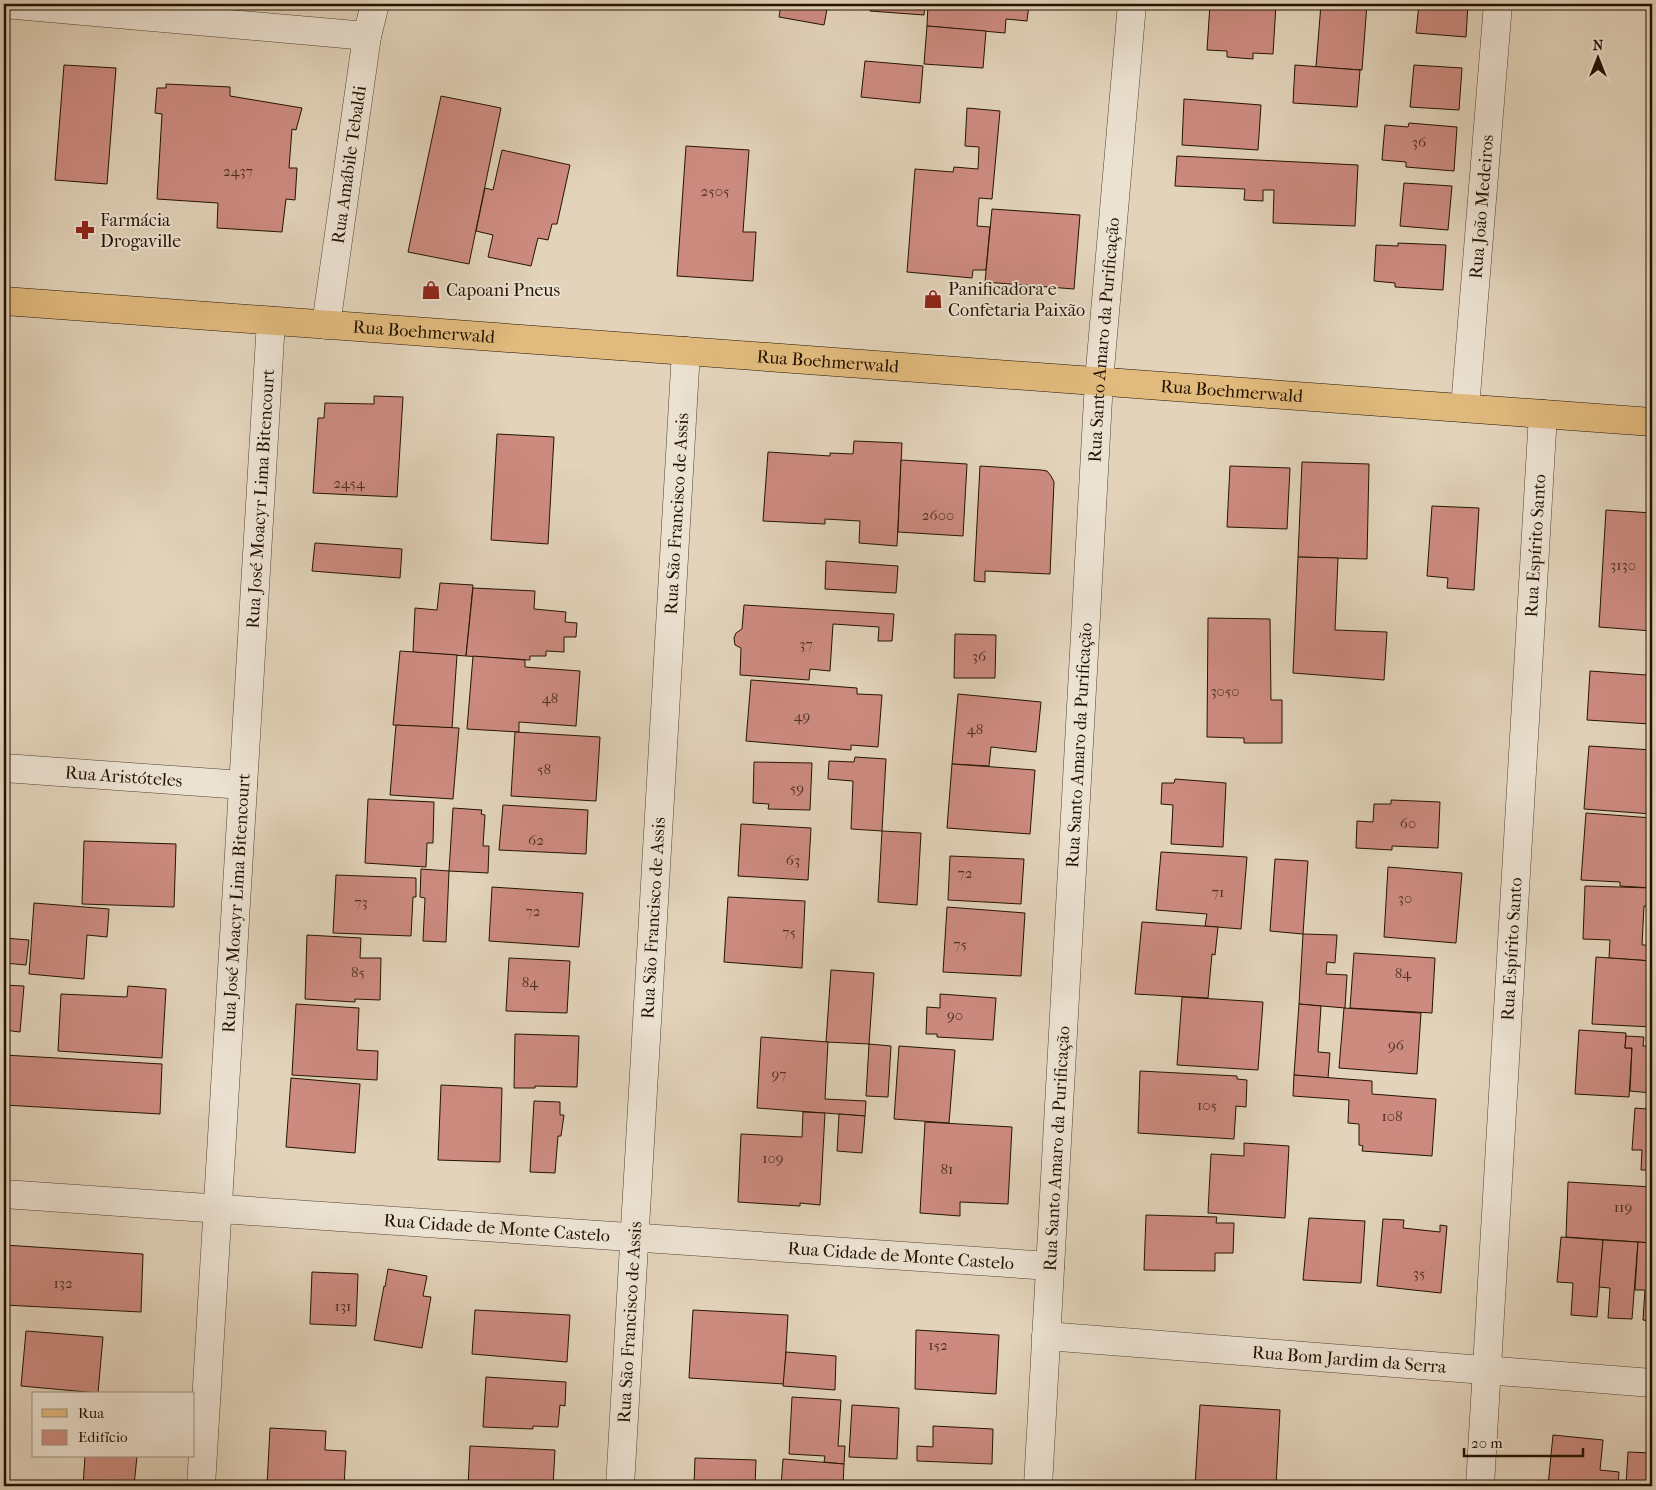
<svg xmlns="http://www.w3.org/2000/svg" width="1656" height="1490" font-family="'IM FELL French Canon',serif">
<rect width="100%" height="100%" fill="#e2d3ba"/>
<filter id="stains"><feTurbulence type="fractalNoise" baseFrequency=".004" numOctaves="4"/><feColorMatrix values="0 0 0 0 .2 0 0 0 0 .09 0 0 0 0 .02 0 0 0 .5 -.17"/></filter>
<radialGradient id="worn" r=".72"><stop offset=".6" stop-color="#630" stop-opacity="0"/><stop offset="1" stop-color="#630" stop-opacity=".3"/></radialGradient>
<g fill="#cd8b80" stroke="#231201">
<polygon points="781,4 828,4 824,25 779,17"/>
<polygon points="871,4 925,4 924,15 870,11"/>
<polygon points="928,4 1029,4 1027,21 1006,19 1005,33 927,26"/>
<polygon points="1210,4 1276,4 1273,54 1253,53 1253,59 1227,57 1227,51 1207,50"/>
<polygon points="1321,4 1367,4 1362,70 1316,67"/>
<polygon points="1419,4 1468,4 1466,37 1416,33"/>
<polygon points="927,26 986,31 983,68 924,64"/>
<polygon points="865,61 923,66 920,103 861,97"/>
<polygon points="64,65 116,68 107,184 55,180"/>
<polygon points="1295,65 1360,70 1357,107 1293,103"/>
<polygon points="1414,65 1462,68 1459,110 1410,107"/>
<polygon points="166,84 230,87 230,96 302,108 296,130 292,129 289,168 297,168 295,200 286,199 282,232 217,228 218,203 157,199 162,114 155,113 157,88 166,88"/>
<polygon points="441,96 501,108 469,264 408,252"/>
<polygon points="1184,99 1261,105 1258,150 1182,145"/>
<polygon points="967,108 1000,111 992,199 979,198 977,226 990,227 986,270 973,270 972,278 907,272 915,169 953,172 954,167 978,169 979,147 965,146"/>
<polygon points="1409,123 1457,127 1454,171 1406,167 1406,162 1382,160 1385,125 1408,127"/>
<polygon points="686,146 749,150 743,232 756,232 753,281 677,276"/>
<polygon points="502,150 570,165 557,224 552,224 548,240 538,238 531,266 488,257 493,235 476,231 485,188 493,190"/>
<polygon points="1177,156 1358,165 1355,226 1273,223 1274,190 1263,190 1263,201 1244,200 1245,189 1175,186"/>
<polygon points="1404,183 1452,186 1448,230 1400,226"/>
<polygon points="992,209 1080,215 1074,289 985,282"/>
<polygon points="1398,243 1446,245 1443,290 1395,287 1395,283 1374,281 1376,245 1398,246"/>
<polygon points="374,396 403,397 397,497 313,493 318,418 324,418 325,403 374,404"/>
<polygon points="497,434 554,437 548,544 491,540"/>
<polygon points="854,441 902,443 897,546 859,543 860,521 825,519 825,524 763,521 768,452 830,456 830,453 853,454"/>
<polygon points="901,460 967,464 963,536 898,532"/>
<polygon points="1302,462 1369,464 1367,559 1298,557"/>
<polygon points="980,466 1041,470 1047,471 1051,476 1054,482 1050,574 985,571 985,582 974,581"/>
<polygon points="1230,466 1290,468 1287,529 1227,527"/>
<polygon points="1432,506 1479,508 1474,590 1447,588 1448,578 1427,576"/>
<polygon points="1606,510 1652,513 1652,631 1599,627"/>
<polygon points="315,543 402,549 400,578 312,571"/>
<polygon points="1298,557 1338,558 1335,630 1387,632 1384,680 1293,673"/>
<polygon points="826,561 898,566 896,593 825,589"/>
<polygon points="440,583 473,585 466,656 413,652 415,608 437,610"/>
<polygon points="473,588 535,591 534,609 566,612 565,622 577,623 576,637 564,637 564,652 546,651 546,656 530,656 530,660 466,656"/>
<polygon points="744,605 894,614 892,641 878,641 879,627 833,624 830,671 810,669 809,680 740,675 741,648 735,645 734,638 736,633 742,629"/>
<polygon points="1208,618 1270,619 1271,700 1282,700 1282,743 1244,743 1244,738 1207,737"/>
<polygon points="955,634 996,635 995,678 954,678"/>
<polygon points="400,651 457,655 452,728 393,725"/>
<polygon points="473,656 525,660 525,667 580,671 576,726 519,722 519,732 467,729"/>
<polygon points="1647,669 1652,670 1652,720 1650,720 1650,724 1587,720 1590,671 1646,675"/>
<polygon points="751,680 857,688 857,694 882,695 878,747 851,745 851,750 746,741"/>
<polygon points="958,694 1041,702 1036,752 991,747 989,766 952,764"/>
<polygon points="396,725 459,728 453,799 390,795"/>
<polygon points="515,732 600,737 596,801 511,796"/>
<polygon points="1589,746 1652,750 1652,814 1584,809"/>
<polygon points="855,757 886,759 882,831 851,829 853,781 828,779 829,761 854,762"/>
<polygon points="754,762 812,763 810,810 768,809 769,804 753,803"/>
<polygon points="952,764 1035,770 1030,834 947,828"/>
<polygon points="1175,779 1226,783 1223,847 1171,844 1173,805 1161,804 1162,783 1174,783"/>
<polygon points="368,799 434,802 433,843 427,843 426,867 365,863"/>
<polygon points="1391,800 1440,802 1438,848 1392,846 1392,850 1356,848 1357,821 1373,822 1374,804 1391,804"/>
<polygon points="503,805 588,810 586,854 499,850"/>
<polygon points="453,808 482,810 481,814 485,815 483,846 489,846 488,873 449,871"/>
<polygon points="1586,813 1652,818 1652,888 1620,886 1620,882 1581,880"/>
<polygon points="741,824 811,828 808,880 738,876"/>
<polygon points="882,831 921,833 917,905 878,902"/>
<polygon points="84,841 176,844 174,907 82,904"/>
<polygon points="1161,852 1247,857 1241,929 1205,926 1207,914 1156,910"/>
<polygon points="950,856 1024,859 1021,904 948,900"/>
<polygon points="1275,859 1308,861 1303,934 1270,931"/>
<polygon points="1388,867 1462,873 1456,943 1384,937"/>
<polygon points="421,869 449,871 446,942 423,941 425,898 420,897"/>
<polygon points="336,875 416,878 416,897 413,897 411,936 333,933"/>
<polygon points="1585,886 1652,888 1652,906 1644,906 1642,945 1652,945 1652,961 1609,958 1610,940 1583,939"/>
<polygon points="492,887 583,893 579,947 489,941"/>
<polygon points="728,897 805,901 802,968 724,962"/>
<polygon points="34,903 109,909 107,937 87,935 84,979 29,974"/>
<polygon points="947,907 1025,913 1021,976 943,972"/>
<polygon points="1142,922 1218,927 1215,955 1212,954 1208,998 1135,994"/>
<polygon points="1303,934 1337,935 1335,963 1327,962 1326,974 1347,975 1345,1008 1299,1004"/>
<polygon points="307,935 361,938 360,958 381,958 380,1000 355,999 355,1002 305,999"/>
<polygon points="4,938 29,940 26,965 4,963"/>
<polygon points="1354,953 1435,958 1432,1013 1350,1008"/>
<polygon points="1596,957 1652,961 1652,1027 1592,1024"/>
<polygon points="509,958 570,961 567,1013 506,1011"/>
<polygon points="831,970 874,973 869,1044 826,1042"/>
<polygon points="4,985 24,986 20,1032 4,1030"/>
<polygon points="128,986 166,989 162,1058 58,1051 61,994 127,997"/>
<polygon points="940,994 996,998 993,1040 937,1037 937,1034 926,1034 927,1007 940,1008"/>
<polygon points="1182,997 1263,1002 1258,1070 1177,1065"/>
<polygon points="296,1004 359,1008 357,1050 378,1051 377,1080 292,1075"/>
<polygon points="1299,1004 1321,1006 1318,1052 1330,1053 1328,1078 1294,1075"/>
<polygon points="1344,1008 1421,1013 1417,1074 1339,1068"/>
<polygon points="1579,1030 1626,1033 1625,1048 1632,1048 1629,1097 1575,1094"/>
<polygon points="515,1034 579,1036 577,1087 535,1086 535,1088 514,1088"/>
<polygon points="1626,1036 1644,1037 1643,1046 1652,1046 1652,1093 1630,1091 1632,1048 1625,1048"/>
<polygon points="761,1037 828,1042 825,1099 866,1101 865,1116 757,1108"/>
<polygon points="869,1044 891,1046 888,1097 866,1096"/>
<polygon points="899,1046 955,1050 949,1123 894,1119"/>
<polygon points="4,1055 162,1064 160,1114 4,1105"/>
<polygon points="1140,1071 1237,1076 1237,1079 1247,1080 1246,1107 1236,1106 1234,1139 1138,1133"/>
<polygon points="1294,1075 1372,1081 1372,1094 1436,1099 1432,1156 1362,1151 1363,1146 1359,1145 1359,1124 1348,1123 1349,1100 1293,1096"/>
<polygon points="291,1078 360,1084 355,1153 286,1147"/>
<polygon points="441,1085 502,1088 500,1162 438,1160"/>
<polygon points="534,1101 560,1102 560,1115 564,1115 561,1136 558,1136 555,1173 530,1172"/>
<polygon points="1646,1107 1652,1107 1652,1170 1641,1170 1642,1150 1632,1150 1635,1108 1646,1109"/>
<polygon points="803,1112 825,1113 820,1205 800,1203 800,1206 738,1202 741,1134 802,1137"/>
<polygon points="839,1114 865,1116 862,1153 837,1151"/>
<polygon points="925,1122 1012,1127 1008,1204 960,1202 960,1216 920,1213"/>
<polygon points="1244,1143 1289,1146 1285,1218 1208,1213 1211,1154 1244,1156"/>
<polygon points="1568,1182 1652,1187 1652,1243 1566,1237"/>
<polygon points="1146,1215 1217,1217 1216,1223 1234,1223 1233,1253 1215,1253 1215,1271 1144,1270"/>
<polygon points="1309,1218 1365,1221 1361,1283 1303,1280"/>
<polygon points="1383,1219 1404,1220 1403,1228 1440,1232 1440,1225 1447,1226 1441,1293 1377,1286"/>
<polygon points="1561,1237 1603,1240 1597,1317 1571,1315 1573,1283 1557,1282"/>
<polygon points="1603,1240 1638,1242 1632,1319 1608,1318 1610,1288 1599,1287"/>
<polygon points="1638,1242 1652,1243 1652,1321 1643,1320 1645,1290 1635,1290"/>
<polygon points="4,1245 143,1254 141,1312 4,1305"/>
<polygon points="388,1269 427,1276 423,1296 431,1297 422,1348 374,1340 384,1286 385,1287"/>
<polygon points="312,1272 358,1274 356,1326 310,1324"/>
<polygon points="475,1310 570,1315 567,1362 472,1354"/>
<polygon points="693,1310 788,1315 784,1384 689,1378"/>
<polygon points="916,1330 999,1335 996,1394 915,1389"/>
<polygon points="26,1331 103,1337 98,1393 21,1386"/>
<polygon points="786,1352 836,1356 835,1390 783,1386"/>
<polygon points="486,1377 566,1382 565,1406 560,1405 558,1427 533,1426 533,1429 483,1427"/>
<polygon points="792,1397 841,1400 838,1446 845,1446 844,1464 824,1462 825,1456 789,1454"/>
<polygon points="852,1405 899,1408 897,1459 849,1457"/>
<polygon points="1200,1405 1280,1410 1276,1486 1195,1486"/>
<polygon points="933,1426 993,1429 992,1464 917,1461 917,1446 933,1447"/>
<polygon points="270,1428 326,1431 325,1450 346,1451 344,1486 267,1486"/>
<polygon points="1553,1435 1603,1440 1600,1470 1619,1472 1618,1486 1548,1486"/>
<polygon points="470,1446 555,1450 553,1486 468,1486"/>
<polygon points="1628,1452 1652,1453 1652,1486 1626,1486"/>
<polygon points="85,1456 137,1456 134,1486 83,1486"/>
<polygon points="695,1458 756,1460 755,1486 694,1486"/>
<polygon points="783,1459 844,1464 843,1486 781,1486"/>
<polygon points="935,1481 986,1485 986,1486 935,1486"/>
</g>
<g fill="none" stroke-linecap="round" stroke-linejoin="round">
<g stroke="#53422f" stroke-width="29">
<g id="minor">
<polyline points="4,4 367,36"/>
<path id="s1" d="M326,325l41,-289 8,-32"/>
<path id="s2" d="M1465,408l33,-404"/>
<path id="s3" d="M4,768l239,17"/>
<path id="s4" d="M4,1194l1046,72"/>
<path id="s5" d="M1046,1336l606,47"/>
<path id="s6" d="M201,1486l70,-1165"/>
<path id="s7" d="M620,1486l66,-1135"/>
<path id="s8" d="M1038,1486l61,-1105 33,-377"/>
<path id="s9" d="M1480,1486l63,-1072"/>
</g>
</g>
<g stroke="#231201" stroke-width="29">
<g id="major">
<path id="s10" d="M4,301l1648,121"/>
</g>
</g>
<use href="#minor" stroke="#ece2d2" stroke-width="28"/>
<use href="#major" stroke="#e1ba7d" stroke-width="28"/>
</g>
<defs>
<g id="pharmacy-bare" transform="scale(1.5)"><path d="M-2-6h4v4h4v4h-4v4h-4v-4h-4v-4h4Z" fill="#8f2418" stroke="#ece2d2" stroke-width="2.5" paint-order="stroke"/></g>
<g id="shop-bare" transform="scale(1.5)"><path d="M-5-2.5h2.3a2.7 3.5 0 0 1 5.4 0H5L5.5 6h-11ZM-1.5-2.5h3a1.5 2.3 0 0 0-3 0Z" fill="#8f2418" stroke="#ece2d2" stroke-width="2.5" paint-order="stroke"/></g>
</defs>
<g fill-rule="evenodd">
<use href="#pharmacy-bare" x="85" y="230"/>
<use href="#shop-bare" x="431" y="290"/>
<use href="#shop-bare" x="933" y="299"/>
</g>
<g text-anchor="middle" stroke-width="4" stroke-linejoin="round" paint-order="stroke">
<g font-size="15" fill="#4e3021">
<text x="1419" y="147">36</text>
<text x="238" y="176">2437</text>
<text x="715" y="196">2505</text>
<text x="349" y="488">2454</text>
<text x="938" y="520">2600</text>
<text x="1623" y="570">3130</text>
<text x="806" y="649">37</text>
<text x="979" y="661">36</text>
<text x="1225" y="696">3050</text>
<text x="550" y="703">48</text>
<text x="802" y="721">49</text>
<text x="975" y="734">48</text>
<text x="544" y="774">58</text>
<text x="797" y="793">59</text>
<text x="1408" y="828">60</text>
<text x="536" y="845">62</text>
<text x="793" y="865">63</text>
<text x="965" y="878">72</text>
<text x="1218" y="897">71</text>
<text x="1405" y="903">30</text>
<text x="361" y="907">73</text>
<text x="533" y="916">72</text>
<text x="789" y="937">75</text>
<text x="960" y="949">75</text>
<text x="358" y="977">85</text>
<text x="1403" y="978">84</text>
<text x="530" y="987">84</text>
<text x="955" y="1020">90</text>
<text x="1396" y="1050">96</text>
<text x="779" y="1079">97</text>
<text x="1207" y="1110">105</text>
<text x="1392" y="1121">108</text>
<text x="773" y="1163">109</text>
<text x="947" y="1174">81</text>
<text x="1623" y="1212">119</text>
<text x="1419" y="1278">35</text>
<text x="63" y="1288">132</text>
<text x="343" y="1311">131</text>
<text x="938" y="1350">152</text>
</g>
<g font-size="18" fill="#231201" stroke="#ece2d2">
<text dy="6" stroke="none"><textPath href="#s1" startOffset="162">Rua Amábile Tebaldi</textPath></text>
<text dy="6" stroke="none"><textPath href="#s2" startOffset="202">Rua João Medeiros</textPath></text>
<text dy="6" stroke="none"><textPath href="#s10" startOffset="421">Rua Boehmerwald</textPath></text>
<text dy="6" stroke="none"><textPath href="#s8" startOffset="1148">Rua Santo Amaro da Purificação</textPath></text>
<text dy="6" stroke="none"><textPath href="#s10" startOffset="826">Rua Boehmerwald</textPath></text>
<text dy="6" stroke="none"><textPath href="#s10" startOffset="1231">Rua Boehmerwald</textPath></text>
<text dy="6" stroke="none"><textPath href="#s6" startOffset="989">Rua José Moacyr Lima Bitencourt</textPath></text>
<text dy="6" stroke="none"><textPath href="#s7" startOffset="974">Rua São Francisco de Assis</textPath></text>
<text dy="6" stroke="none"><textPath href="#s9" startOffset="942">Rua Espírito Santo</textPath></text>
<text dy="6" stroke="none"><textPath href="#s8" startOffset="742">Rua Santo Amaro da Purificação</textPath></text>
<text dy="6" stroke="none"><textPath href="#s3" startOffset="120">Rua Aristóteles</textPath></text>
<text dy="6" stroke="none"><textPath href="#s6" startOffset="584">Rua José Moacyr Lima Bitencourt</textPath></text>
<text dy="6" stroke="none"><textPath href="#s7" startOffset="569">Rua São Francisco de Assis</textPath></text>
<text dy="6" stroke="none"><textPath href="#s9" startOffset="538">Rua Espírito Santo</textPath></text>
<text dy="6" stroke="none"><textPath href="#s8" startOffset="338">Rua Santo Amaro da Purificação</textPath></text>
<text dy="6" stroke="none"><textPath href="#s4" startOffset="494">Rua Cidade de Monte Castelo</textPath></text>
<text dy="6" stroke="none"><textPath href="#s4" startOffset="899">Rua Cidade de Monte Castelo</textPath></text>
<text dy="6" stroke="none"><textPath href="#s7" startOffset="164">Rua São Francisco de Assis</textPath></text>
<text dy="6" stroke="none"><textPath href="#s5" startOffset="304">Rua Bom Jardim da Serra</textPath></text>
</g>
<g font-size="18" fill="#231201" stroke="#ece2d2" text-anchor="start">
<text x="100" y="226">Farmácia<tspan x="100" dy="21">Drogaville</tspan></text>
<text x="948" y="295">Panificadora e<tspan x="948" dy="21">Confetaria Paixão</tspan></text>
<text x="446" y="296">Capoani Pneus</text>
</g>
</g>
<rect width="1656" height="1490" fill="none" stroke="#e2d3ba" stroke-width="20"/>
<rect x="5" y="5" width="1646" height="1480" fill="none" stroke="#231201" stroke-width="2.5"/>
<rect x="10" y="10" width="1636" height="1470" fill="none" stroke="#231201"/>
<rect x="32" y="1392" width="162" height="65" fill="#ece2d2" stroke="#9c8f7e"/>
<rect x="42" y="1409" width="25" height="8" fill="#e1ba7d" stroke="#9c8f7e"/>
<text x="78" y="1418" font-size="15" fill="#231201">Rua</text>
<rect x="42" y="1430" width="25" height="15" fill="#cd8b80" stroke="#9c8f7e"/>
<text x="78" y="1442" font-size="15" fill="#231201">Edifício</text>
<g transform="translate(1598 58)" stroke="#ece2d2" stroke-width="4" paint-order="stroke">
<path d="M0-4L9 19L0 12L-9 19Z" fill="#231201"/>
<text y="-8" font-size="14" font-weight="bold" text-anchor="middle" fill="#231201">N</text>
</g>
<path d="M1464 1448v8h119v-8" fill="none" stroke="#231201" stroke-width="2.5"/>
<text x="1471" y="1448" font-size="15" fill="#231201" stroke="#ece2d2" stroke-width="4" paint-order="stroke">20 m</text>
<rect width="100%" height="100%" filter="url(#stains)"/>
<rect width="100%" height="100%" fill="url(#worn)"/>
</svg>
